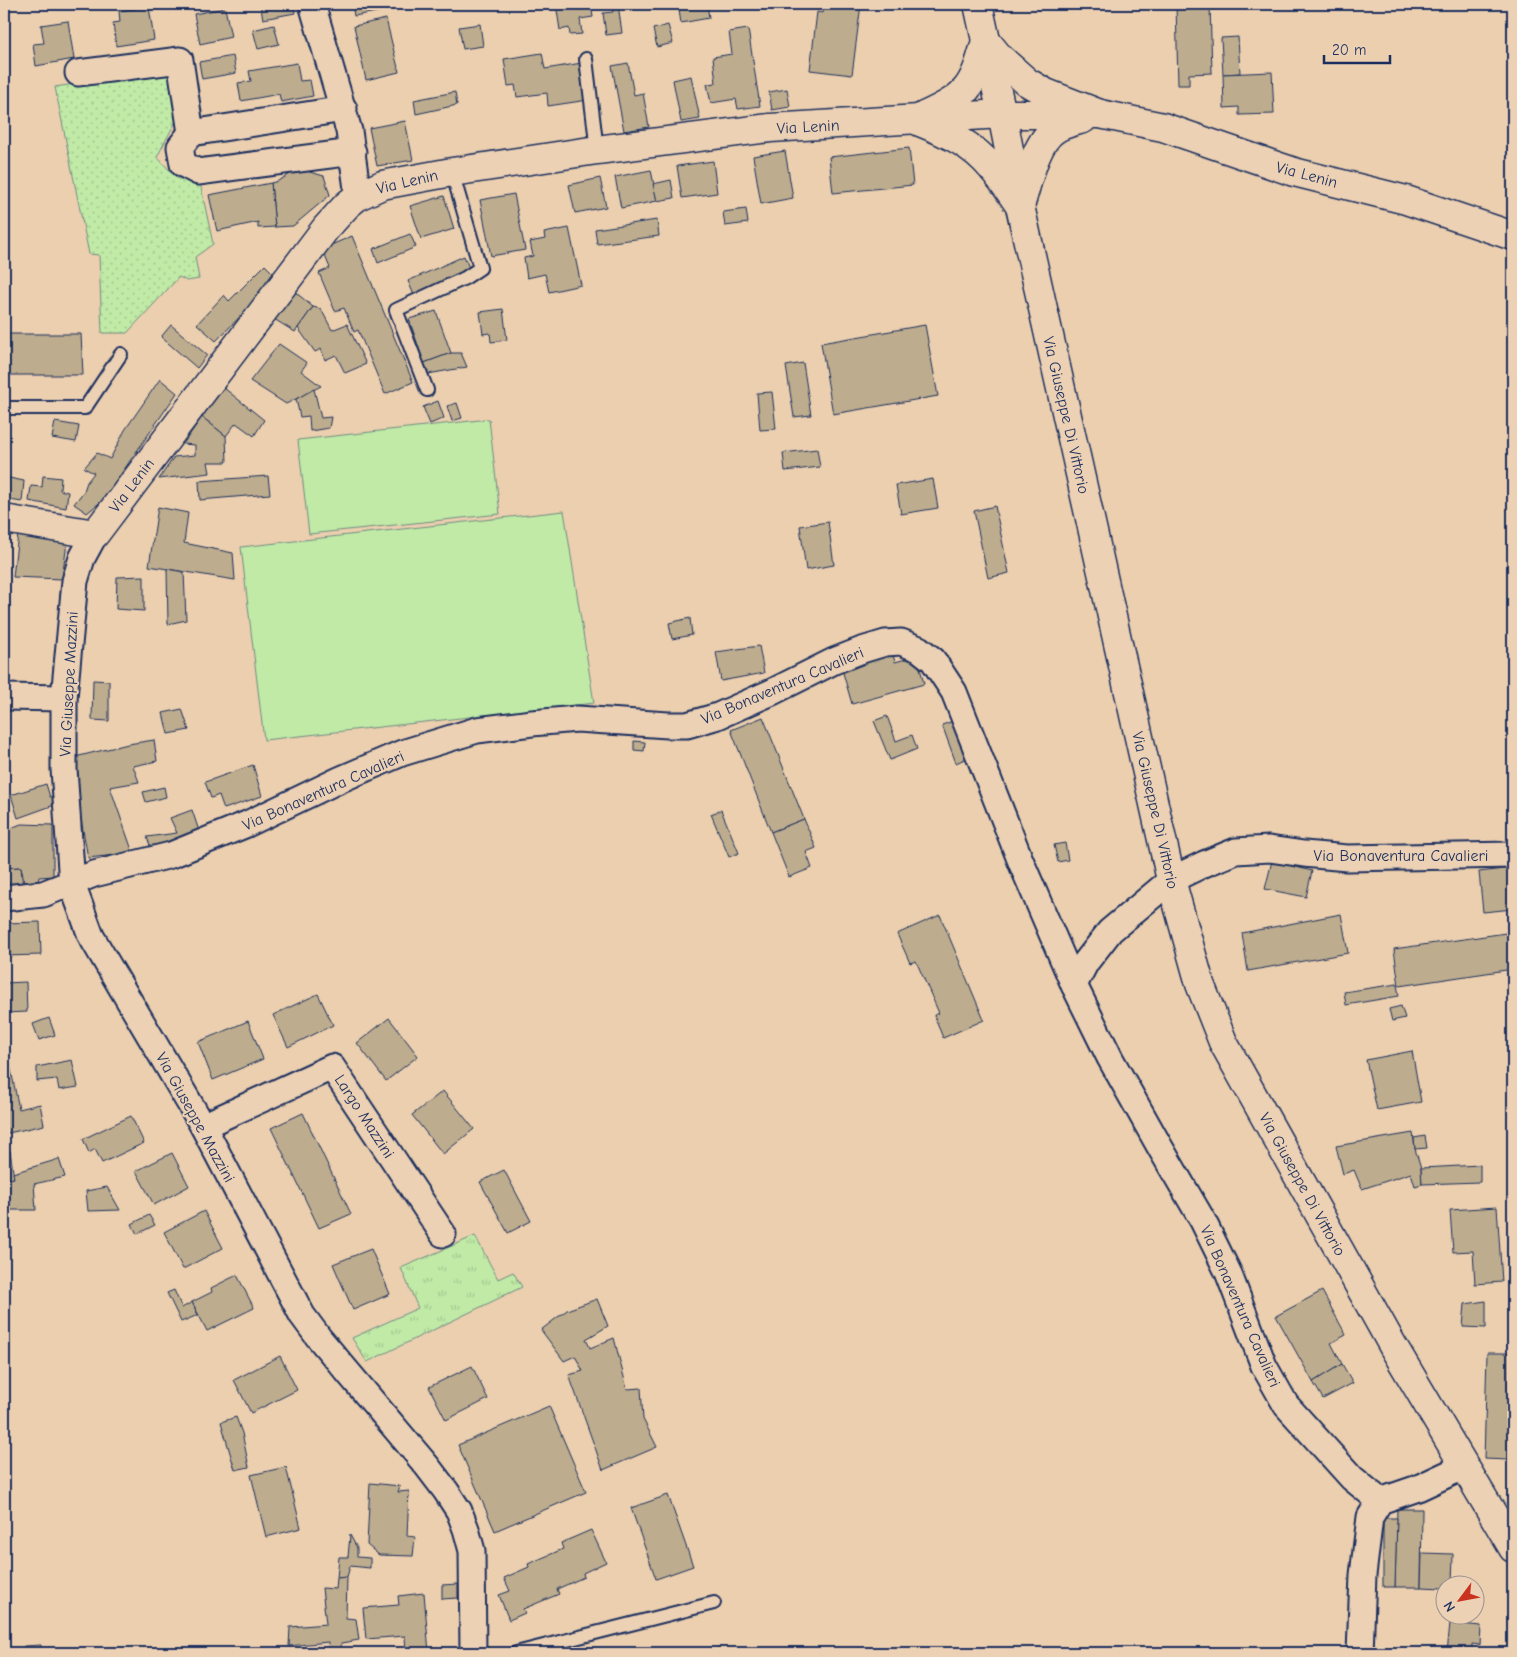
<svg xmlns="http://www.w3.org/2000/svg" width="1517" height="1657" font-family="'Comic Neue',sans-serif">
<defs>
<pattern id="grass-dots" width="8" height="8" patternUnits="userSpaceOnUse" patternTransform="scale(1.25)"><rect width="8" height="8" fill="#c0eaa6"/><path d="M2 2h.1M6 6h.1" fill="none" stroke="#a4c991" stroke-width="1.8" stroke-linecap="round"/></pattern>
<pattern id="park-tufts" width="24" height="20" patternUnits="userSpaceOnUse" patternTransform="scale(1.25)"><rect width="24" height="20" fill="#c0eaa6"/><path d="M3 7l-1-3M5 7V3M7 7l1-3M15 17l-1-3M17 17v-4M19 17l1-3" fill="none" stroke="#a4c991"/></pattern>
</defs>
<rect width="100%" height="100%" fill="#ebcfae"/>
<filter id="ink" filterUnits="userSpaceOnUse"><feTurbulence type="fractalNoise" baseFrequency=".02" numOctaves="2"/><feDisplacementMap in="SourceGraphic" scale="10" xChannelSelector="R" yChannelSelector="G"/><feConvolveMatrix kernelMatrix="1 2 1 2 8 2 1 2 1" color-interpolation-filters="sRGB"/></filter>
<g filter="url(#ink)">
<polygon fill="url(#grass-dots)" stroke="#6e8c82" points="171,69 178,117 157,157 178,179 199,178 213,244 195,257 199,279 187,281 179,277 127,333 102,333 99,255 89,254 55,87"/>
<polygon fill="url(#park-tufts)" stroke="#6e8c82" points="475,1236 498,1279 513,1272 522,1287 367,1362 352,1338 418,1308 401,1268"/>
<g fill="#c0eaa6" stroke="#6e8c82">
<polygon points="489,419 500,514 309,534 298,440"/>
<polygon points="564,511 594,703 264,740 241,547"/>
</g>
<g fill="#bdac8d" stroke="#1b2f5e">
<polygon points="260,4 293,4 295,13 263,19"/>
<polygon points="352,4 381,4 382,11 354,16"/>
<polygon points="556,4 591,4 593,17 580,19 582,34 570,35 569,28 560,30"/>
<polygon points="612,4 618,4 622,33 606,35 603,13 613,12"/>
<polygon points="678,4 707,4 709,18 681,23"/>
<polygon points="824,4 861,4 852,75 810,70 817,12 823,13"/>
<polygon points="1176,4 1210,4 1212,73 1189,74 1189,85 1178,85"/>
<polygon points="149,7 154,40 116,46 113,23 120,22 119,11"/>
<polygon points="225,8 231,37 200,44 194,14"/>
<polygon points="386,19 399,72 366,80 354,26"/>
<polygon points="68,21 74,59 36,66 33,44 44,43 41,25"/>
<polygon points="480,24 483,46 463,49 459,27"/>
<polygon points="274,25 279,44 258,49 253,30"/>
<polygon points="668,25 673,43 657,47 653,29"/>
<polygon points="748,29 760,106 738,109 736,99 711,103 707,84 716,83 713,57 732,54 729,32"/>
<polygon points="1238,37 1240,73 1223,74 1221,38"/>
<polygon points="542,53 545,69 582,63 588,100 548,106 547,93 517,97 515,85 508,86 504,59"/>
<polygon points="233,56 236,73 202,79 199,62"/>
<polygon points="297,63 300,81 310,80 313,96 281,102 279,94 241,101 238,83 251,81 249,71"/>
<polygon points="628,63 634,95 643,93 649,127 624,131 612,66"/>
<polygon points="1272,72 1274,114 1239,115 1239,107 1224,108 1223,74"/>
<polygon points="691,76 700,119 681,122 673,80"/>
<polygon points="787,89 790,107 772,110 769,92"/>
<polygon points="455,92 457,105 416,114 414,100"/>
<polygon points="405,121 413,160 377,166 369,128"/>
<polygon points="909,148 913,185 833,193 829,157"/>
<polygon points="785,151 793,198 761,204 753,156"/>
<polygon points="713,161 717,193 682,198 677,166"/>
<polygon points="299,169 324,176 330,195 293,226 275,227 271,183 278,181"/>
<polygon points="651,170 657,201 621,208 615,177"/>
<polygon points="600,178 606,207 575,213 569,185"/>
<polygon points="671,180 674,198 657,201 653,184"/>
<polygon points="271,183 275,227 258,228 258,222 217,231 209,195"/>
<polygon points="514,194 525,250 491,256 480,200"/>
<polygon points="444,196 454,229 421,239 410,206"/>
<polygon points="746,209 748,223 725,226 723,212"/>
<polygon points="657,220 659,236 597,244 595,229"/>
<polygon points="569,228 581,285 549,292 545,274 527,278 524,258 533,256 530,242 545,239 544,233"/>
<polygon points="410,234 416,247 378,263 373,249"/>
<polygon points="352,236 413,382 385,394 358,330 354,332 344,308 335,311 319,273 330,268 322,249"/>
<polygon points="464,256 470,270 414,295 408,281"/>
<polygon points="265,265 278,278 216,341 197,324 224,295 229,301"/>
<polygon points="294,291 313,307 295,332 274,319"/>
<polygon points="313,307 321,309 332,330 347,324 366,364 345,373 336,355 325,360 321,349 315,352 298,328"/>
<polygon points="503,309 507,340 491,342 490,333 483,334 480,312"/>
<polygon points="436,311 451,353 424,363 409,319"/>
<polygon points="171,325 207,355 197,368 161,337"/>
<polygon points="925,325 938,396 833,414 821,343"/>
<polygon points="4,334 81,334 83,375 4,375"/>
<polygon points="279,344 307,363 301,371 321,386 286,404 250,381"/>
<polygon points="451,353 461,353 467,367 428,374 424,363"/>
<polygon points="803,363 811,415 794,417 786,366"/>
<polygon points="160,379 177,393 103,500 87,513 74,504 84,491 87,482 94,473 84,468 97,453 110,459 125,430"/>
<polygon points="224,388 264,420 254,436 236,423 226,436 202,417"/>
<polygon points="314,389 321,418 331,417 329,428 310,431 309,416 300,417 296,399"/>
<polygon points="772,392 776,429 760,430 757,393"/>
<polygon points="438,401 444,418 430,424 423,407"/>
<polygon points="457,403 462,418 452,421 447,406"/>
<polygon points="202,417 226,436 227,462 208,462 210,473 159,479 174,457 195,455 195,445 183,444"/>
<polygon points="55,422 79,426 76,442 52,438"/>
<polygon points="817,449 820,467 785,471 783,453"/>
<polygon points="43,476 61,478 60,490 68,492 66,508 29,501 31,486 42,487"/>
<polygon points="268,476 270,494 200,500 199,481"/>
<polygon points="4,477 24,481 22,502 4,499"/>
<polygon points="933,479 938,508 901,514 896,485"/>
<polygon points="995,506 1009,573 988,578 974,511"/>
<polygon points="158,507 188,513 184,543 233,553 235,580 149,566"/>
<polygon points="828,522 834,565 806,570 800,526"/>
<polygon points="18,534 67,543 62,579 13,577"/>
<polygon points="167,569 184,572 186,620 168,624"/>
<polygon points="144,576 144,611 116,609 117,577"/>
<polygon points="690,618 692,635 672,639 669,623"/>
<polygon points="759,646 764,673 721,681 716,652"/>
<polygon points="892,652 895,662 917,656 924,684 852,704 841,666"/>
<polygon points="93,680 109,681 109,721 92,720"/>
<polygon points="182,709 189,730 168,734 163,713"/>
<polygon points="887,716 896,741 912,735 917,749 890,760 874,721"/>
<polygon points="763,717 804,819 771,832 731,730"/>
<polygon points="956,720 969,757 956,763 942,725"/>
<polygon points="154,740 157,761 133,766 139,782 110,787 133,853 88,858 74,780 75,757 128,744"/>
<polygon points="634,741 645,742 644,751 634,750"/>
<polygon points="253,765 262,796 224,809 219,795 211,798 205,782"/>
<polygon points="46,784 50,797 57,795 57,804 18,818 11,795"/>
<polygon points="164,787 166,797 146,802 143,792"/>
<polygon points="192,810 202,840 152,851 147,837 177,833 170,818"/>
<polygon points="721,810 739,853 729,857 711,814"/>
<polygon points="804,819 816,848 806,852 812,868 789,877 771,832"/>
<polygon points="21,824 53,825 53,876 39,877 38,882 24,882 21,867 4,868 4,831"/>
<polygon points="1065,843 1068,860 1058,862 1054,845"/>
<polygon points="1272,861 1312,871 1306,897 1265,889"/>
<polygon points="21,867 23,888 4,889 4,868"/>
<polygon points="1512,868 1513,909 1483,912 1479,872"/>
<polygon points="1341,914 1348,953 1248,971 1242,933"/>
<polygon points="940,915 984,1020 943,1038 934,1015 939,1013 916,961 910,963 897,934"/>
<polygon points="40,922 41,955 4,956 4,923"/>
<polygon points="1513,932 1513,969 1399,986 1394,949"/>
<polygon points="26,982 27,1012 4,1013 4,983"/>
<polygon points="1397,984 1399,996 1346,1005 1344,992"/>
<polygon points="318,994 333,1025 288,1047 273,1015"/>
<polygon points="1401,1006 1405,1018 1392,1021 1389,1009"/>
<polygon points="49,1018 55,1035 39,1040 33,1024"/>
<polygon points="389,1018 418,1056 386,1081 357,1043"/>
<polygon points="248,1021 263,1059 213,1080 198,1042"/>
<polygon points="4,1036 19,1109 40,1104 44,1125 4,1134"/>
<polygon points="1412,1051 1421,1102 1377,1110 1366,1060"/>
<polygon points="72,1060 78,1087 59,1090 57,1079 37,1081 37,1067"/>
<polygon points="443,1091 474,1129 443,1154 412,1115"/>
<polygon points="303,1113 351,1214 319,1228 271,1128"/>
<polygon points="131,1116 144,1143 102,1163 95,1149 89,1153 83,1139"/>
<polygon points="1413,1133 1415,1149 1421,1168 1422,1184 1415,1186 1411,1173 1362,1189 1354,1170 1343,1174 1336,1146"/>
<polygon points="1425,1136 1427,1148 1415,1149 1414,1138"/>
<polygon points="10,1151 14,1178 4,1180 4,1153"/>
<polygon points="172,1153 189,1186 154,1205 136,1171"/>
<polygon points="59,1159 65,1177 34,1184 36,1210 4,1210 4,1180 14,1178 13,1173"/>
<polygon points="1480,1165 1480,1182 1422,1184 1421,1168"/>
<polygon points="504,1170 531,1221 508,1233 480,1182"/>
<polygon points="107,1187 120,1210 88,1211 86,1191"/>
<polygon points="1497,1207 1502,1282 1475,1284 1473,1251 1453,1252 1450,1210"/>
<polygon points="204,1211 223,1248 183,1269 164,1232"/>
<polygon points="149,1215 155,1225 137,1234 132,1224"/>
<polygon points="371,1249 390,1294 353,1310 333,1264"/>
<polygon points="237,1275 254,1308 207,1331 192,1302 212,1292 211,1288"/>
<polygon points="174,1290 182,1308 192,1302 198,1315 181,1322 167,1293"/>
<polygon points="1322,1291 1346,1335 1331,1343 1342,1364 1313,1382 1276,1316"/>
<polygon points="597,1299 608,1326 586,1339 590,1348 614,1338 627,1389 641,1388 643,1419 657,1447 603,1470 569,1375 583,1371 575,1356 564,1361 541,1330 567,1310"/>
<polygon points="1486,1301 1486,1328 1463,1327 1465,1304"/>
<polygon points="1487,1353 1513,1353 1513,1446 1509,1446 1509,1460 1484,1459"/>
<polygon points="280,1356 297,1390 251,1413 234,1380"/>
<polygon points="1342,1364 1353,1383 1323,1399 1313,1382"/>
<polygon points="472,1366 488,1399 446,1420 429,1387"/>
<polygon points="549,1406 586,1492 495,1531 458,1445"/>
<polygon points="236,1417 242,1433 249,1467 235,1470 221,1422"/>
<polygon points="286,1467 301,1528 266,1537 251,1475"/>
<polygon points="370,1483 400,1486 398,1492 409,1491 407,1536 415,1537 413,1556 379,1555 367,1545"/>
<polygon points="668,1495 693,1566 656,1579 631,1508"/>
<polygon points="1397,1509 1422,1509 1421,1587 1395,1587"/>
<polygon points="1383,1518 1397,1518 1395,1587 1383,1587"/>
<polygon points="591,1530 606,1562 583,1573 584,1577 557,1589 559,1594 523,1609 525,1613 509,1620 499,1595 510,1591 504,1578 529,1567 528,1564 563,1549 561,1543"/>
<polygon points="350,1535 357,1548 357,1557 370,1558 370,1568 350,1566 347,1577 337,1578 339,1557 348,1557"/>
<polygon points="1422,1553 1453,1554 1452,1584 1444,1584 1444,1588 1421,1587"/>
<polygon points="347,1577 346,1618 356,1619 359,1640 341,1643 342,1653 329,1653 328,1642 289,1646 290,1627 326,1624 322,1588 336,1589 337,1578"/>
<polygon points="458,1584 458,1598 442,1599 442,1585"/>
<polygon points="424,1593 429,1653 406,1653 405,1636 366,1639 363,1608 399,1605 398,1596"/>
<polygon points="1450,1623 1481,1626 1480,1645 1472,1644 1472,1653 1447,1653"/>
<polygon points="41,1645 41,1653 24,1653 24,1646"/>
<polygon points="719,1648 721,1653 698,1653"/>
</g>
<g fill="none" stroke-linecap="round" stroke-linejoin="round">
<g stroke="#1b2f5e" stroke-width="16">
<g id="service">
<polyline points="586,59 597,150"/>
<polyline points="427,390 396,310 465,278 480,268 452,172"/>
<polyline points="4,408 85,408 121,354"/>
<polyline points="516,1653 714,1603"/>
</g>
</g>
<g stroke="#1b2f5e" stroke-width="29">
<g id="minor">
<polyline points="312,4 349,131 358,196"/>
<polyline points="78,73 180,60 191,133"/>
<polyline points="344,109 191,133 180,147 183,164 198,172 353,152"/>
<polyline points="95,534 82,558 75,581 64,698 64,769 72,884 91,936 203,1126 302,1315 319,1338 427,1466 446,1491 459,1511 466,1529 472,1551 473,1653"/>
<polyline points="4,697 64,698"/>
<polyline points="4,898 43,894 94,874 171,855 247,824 339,780 402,753 477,730 532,723 577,719 668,725 687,725 718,716 772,692 834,661 862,650 885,643 901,642 919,649 933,660 954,692 1021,862 1074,985 1086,962 1110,931 1171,880 1204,864 1236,851 1269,849 1304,854 1347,858 1513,855"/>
<polyline points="1074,985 1110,1058 1161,1149 1203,1221 1228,1272 1264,1366 1286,1405 1352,1478 1380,1501"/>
<polyline points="203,1126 332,1067 443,1234"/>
<polyline points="1360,1653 1363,1575 1370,1517 1380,1501 1418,1488 1465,1466"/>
</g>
</g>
<g stroke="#1b2f5e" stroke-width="31">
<g id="tertiary">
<polyline points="986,41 1000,58 1027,82 1046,93 1100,114 1163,127 1294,172 1406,200 1513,236"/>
<path d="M924,116c45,-21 49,-28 62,-75"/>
<path d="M920,122c28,11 53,23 72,46 10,11 19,25 28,38"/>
<path d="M1020,206c7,-21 15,-63 34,-76 8,-6 19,-8 29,-11"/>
<polyline points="4,519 95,534 326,228 347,205 358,196 382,185 452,172 597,150 770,128 1002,114 1100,114"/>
</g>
</g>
<g stroke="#1b2f5e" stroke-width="31">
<polyline id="secondary" points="978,4 1002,114 1020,206 1171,880 1200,984 1223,1042 1393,1346 1513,1548"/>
</g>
<use href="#service" stroke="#edd1b4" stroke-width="12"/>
<use href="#minor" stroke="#edd1b4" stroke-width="25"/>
<use href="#tertiary" stroke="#edd1b4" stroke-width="28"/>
<use href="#secondary" stroke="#edd1b4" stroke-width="28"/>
</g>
</g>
<g text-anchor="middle" stroke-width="4" stroke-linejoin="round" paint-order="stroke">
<g font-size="16" fill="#1b2f5e" stroke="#edd1b4">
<text transform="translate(808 126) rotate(-3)" y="6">Via Lenin</text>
<text transform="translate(1307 174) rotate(15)" y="6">Via Lenin</text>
<text transform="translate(407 181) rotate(-13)" y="6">Via Lenin</text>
<text transform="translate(1067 415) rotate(77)" y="6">Via Giuseppe Di Vittorio</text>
<text transform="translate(131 485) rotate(-53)" y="6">Via Lenin</text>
<text transform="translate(68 684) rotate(-87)" y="6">Via Giuseppe Mazzini</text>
<text transform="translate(782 685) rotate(-23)" y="6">Via Bonaventura Cavalieri</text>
<text transform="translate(323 790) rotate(-24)" y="6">Via Bonaventura Cavalieri</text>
<text transform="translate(1156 810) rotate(77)" y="6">Via Giuseppe Di Vittorio</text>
<text x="1401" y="861">Via Bonaventura Cavalieri</text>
<text transform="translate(365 1116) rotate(57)" y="6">Largo Mazzini</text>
<text transform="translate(196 1117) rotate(61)" y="6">Via Giuseppe Mazzini</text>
<text transform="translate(1303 1184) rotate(61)" y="6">Via Giuseppe Di Vittorio</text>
<text transform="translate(1241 1306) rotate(66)" y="6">Via Bonaventura Cavalieri</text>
</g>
</g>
<rect width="1517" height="1657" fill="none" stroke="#edd1b4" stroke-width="20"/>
<rect x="10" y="10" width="1497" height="1637" fill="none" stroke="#1b2f5e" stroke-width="2" filter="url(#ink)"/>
<g transform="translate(1460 1600) rotate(238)"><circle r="24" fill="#edd1b4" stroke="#999092"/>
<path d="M0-4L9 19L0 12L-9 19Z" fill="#c8321e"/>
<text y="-8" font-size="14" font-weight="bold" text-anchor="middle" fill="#1b2f5e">N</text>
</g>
<path d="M1324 55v8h66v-8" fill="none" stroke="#1b2f5e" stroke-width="2.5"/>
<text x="1332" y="55" font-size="15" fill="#1b2f5e" stroke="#edd1b4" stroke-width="4" paint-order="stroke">20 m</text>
</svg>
